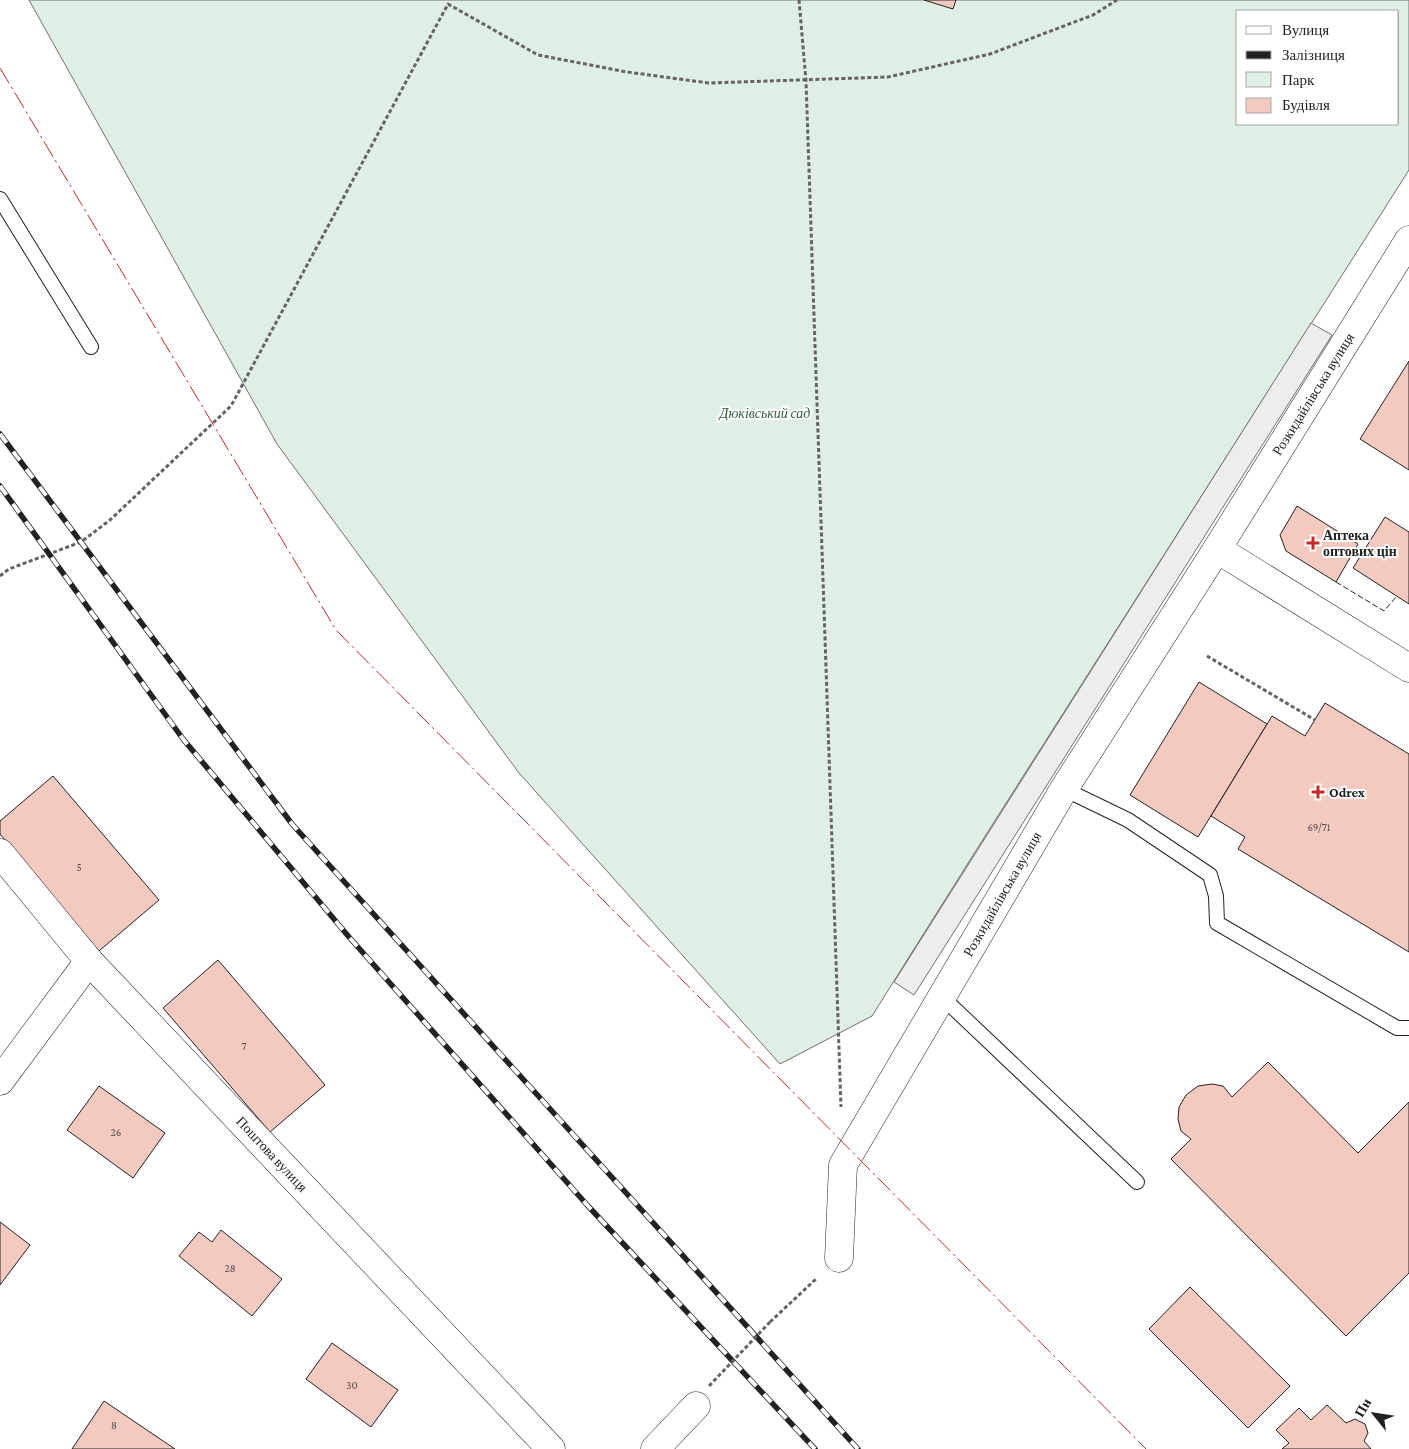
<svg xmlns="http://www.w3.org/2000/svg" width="1409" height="1449" font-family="'Crimson Pro',serif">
<rect width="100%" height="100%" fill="#fff"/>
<path fill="#e0efe3" stroke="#6f6f6f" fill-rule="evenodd" d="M29,0h1380v170l-422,663 -115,183 -92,48 -261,-291 -242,-329zM1238,11h160v113h-160z"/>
<polygon fill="#ededed" stroke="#6f6f6f" points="1311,323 1332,335 914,995 894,982"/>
<g fill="#f3c9c0" stroke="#222">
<polygon points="924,0 956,0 953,9"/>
<polygon points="1409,361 1409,470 1360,439"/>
<polygon points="1297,506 1358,544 1336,582 1286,551 1280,535"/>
<polygon points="1385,517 1409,532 1409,604 1353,568"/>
<polygon points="1199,682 1267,724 1198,837 1130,795"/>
<polygon points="1325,703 1409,754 1409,952 1238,849 1245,837 1211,816 1272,716 1305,736"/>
<polygon points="53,776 159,900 99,951 0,834 0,821"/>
<polygon points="218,960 325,1085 270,1132 163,1008"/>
<polygon points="1268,1062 1358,1153 1409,1102 1409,1273 1346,1336 1171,1159 1191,1139 1181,1131 1178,1119 1179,1107 1186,1095 1198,1086 1212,1084 1223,1086 1232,1097"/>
<polygon points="99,1086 165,1133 133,1178 67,1130"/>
<polygon points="0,1222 30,1245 0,1285"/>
<polygon points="221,1230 282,1279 252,1316 179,1256 199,1232 212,1242"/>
<polygon points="1190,1287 1290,1386 1248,1428 1149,1329"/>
<polygon points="332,1343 398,1390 371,1427 306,1379"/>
<polygon points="104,1401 175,1449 72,1449"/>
<polygon points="1327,1405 1346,1423 1355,1419 1365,1424 1368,1433 1364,1441 1371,1449 1282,1449 1289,1443 1276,1430 1299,1408 1311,1420"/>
</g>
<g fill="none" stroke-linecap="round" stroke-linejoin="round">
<g stroke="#222" stroke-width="16">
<g id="lane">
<polyline points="0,199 91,347"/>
<polyline points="1064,789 1128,820 1210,875 1216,896 1217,923 1397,1028 1409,1028"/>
<polyline points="942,997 1137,1182"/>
</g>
</g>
<g stroke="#222" stroke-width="29">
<g id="street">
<polyline points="1217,549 1409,668"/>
<polyline points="0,853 89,961 551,1449"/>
<polyline points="0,1081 89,961"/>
<polyline points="839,1258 843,1165 1064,789 1217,549 1409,240"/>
<polyline points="655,1449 696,1406"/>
</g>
</g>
<g stroke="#646464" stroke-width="3" stroke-dasharray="4 2.5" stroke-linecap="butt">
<polyline points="799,0 806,81 841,1107"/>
<polyline points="0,576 9,569 81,542 110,520 231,406 448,4 538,55 627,72 709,83 888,77 990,54 1093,15 1117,0"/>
<polyline points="1207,656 1315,720"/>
<polyline points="770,1322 817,1278"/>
</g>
<use href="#lane" stroke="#fff" stroke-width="14"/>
<use href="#street" stroke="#fff" stroke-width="28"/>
<g stroke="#222" stroke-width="5.5">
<g id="rail">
<polyline points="0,434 292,824 858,1449"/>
<polyline points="0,486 183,739 349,937 588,1206 815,1449"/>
</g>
</g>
<use href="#rail" stroke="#fff" stroke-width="4" stroke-dasharray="11" stroke-linecap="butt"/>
<polyline stroke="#646464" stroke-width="3" stroke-dasharray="4 2.5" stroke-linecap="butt" points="709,1386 770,1322"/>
<polyline stroke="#222" stroke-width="1" stroke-dasharray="6 2.5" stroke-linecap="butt" points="1336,582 1384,611 1397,596"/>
<polyline stroke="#c62828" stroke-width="1" stroke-dasharray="18 4 2.5 4" stroke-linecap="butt" points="0,68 336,630 1146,1449"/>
</g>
<g fill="#c62828" stroke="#fff" stroke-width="2">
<path d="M1310.5 535.5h5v5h5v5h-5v5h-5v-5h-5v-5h5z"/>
<path d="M1315.5 784.5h5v5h5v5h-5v5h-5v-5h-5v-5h5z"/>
</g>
<g text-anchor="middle" stroke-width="4" stroke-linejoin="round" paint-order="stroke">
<g font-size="11" fill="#564c4a">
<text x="1319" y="831">69/71</text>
<text x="79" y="871">5</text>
<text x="244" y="1050">7</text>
<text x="116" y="1136">26</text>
<text x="230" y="1272">28</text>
<text x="352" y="1389">30</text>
<text x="114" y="1429">8</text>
</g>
<g font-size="14" fill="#222" stroke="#fff">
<text transform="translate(1313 394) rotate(-58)" y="5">Розкидайлівська вулиця</text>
<text transform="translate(1002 894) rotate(-60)" y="5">Розкидайлівська вулиця</text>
<text transform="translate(272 1154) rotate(47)" y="5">Поштова вулиця</text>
</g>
<g font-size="14" font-style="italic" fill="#2f5e38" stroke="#fff">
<text x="765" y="418">Дюківський сад</text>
</g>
<g font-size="14" font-weight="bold" fill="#222" stroke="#fff" text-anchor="start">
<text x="1323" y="540">Аптека<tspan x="1323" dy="16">оптових цін</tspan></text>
<text x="1329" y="797">Odrex</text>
</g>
</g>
<rect x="1236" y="10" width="162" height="115" fill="#ffffff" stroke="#a7a7a7"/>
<rect x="1246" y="26" width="25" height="8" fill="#ffffff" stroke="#a7a7a7"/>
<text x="1282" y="35" font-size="15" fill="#222222">Вулиця</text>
<rect x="1246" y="51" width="25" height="8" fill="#222222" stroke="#a7a7a7"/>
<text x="1282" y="60" font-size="15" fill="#222222">Залізниця</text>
<rect x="1246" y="72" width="25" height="15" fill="#e0efe3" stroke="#a7a7a7"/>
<text x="1282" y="85" font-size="15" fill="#222222">Парк</text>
<rect x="1246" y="98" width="25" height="15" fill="#f3c9c0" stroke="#a7a7a7"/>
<text x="1282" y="110" font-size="15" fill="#222222">Будівля</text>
<g transform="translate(1374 1414) rotate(300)" stroke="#ffffff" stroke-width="4" paint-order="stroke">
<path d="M0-4L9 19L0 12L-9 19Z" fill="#222222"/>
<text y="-8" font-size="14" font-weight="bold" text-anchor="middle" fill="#222222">Пн</text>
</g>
</svg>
